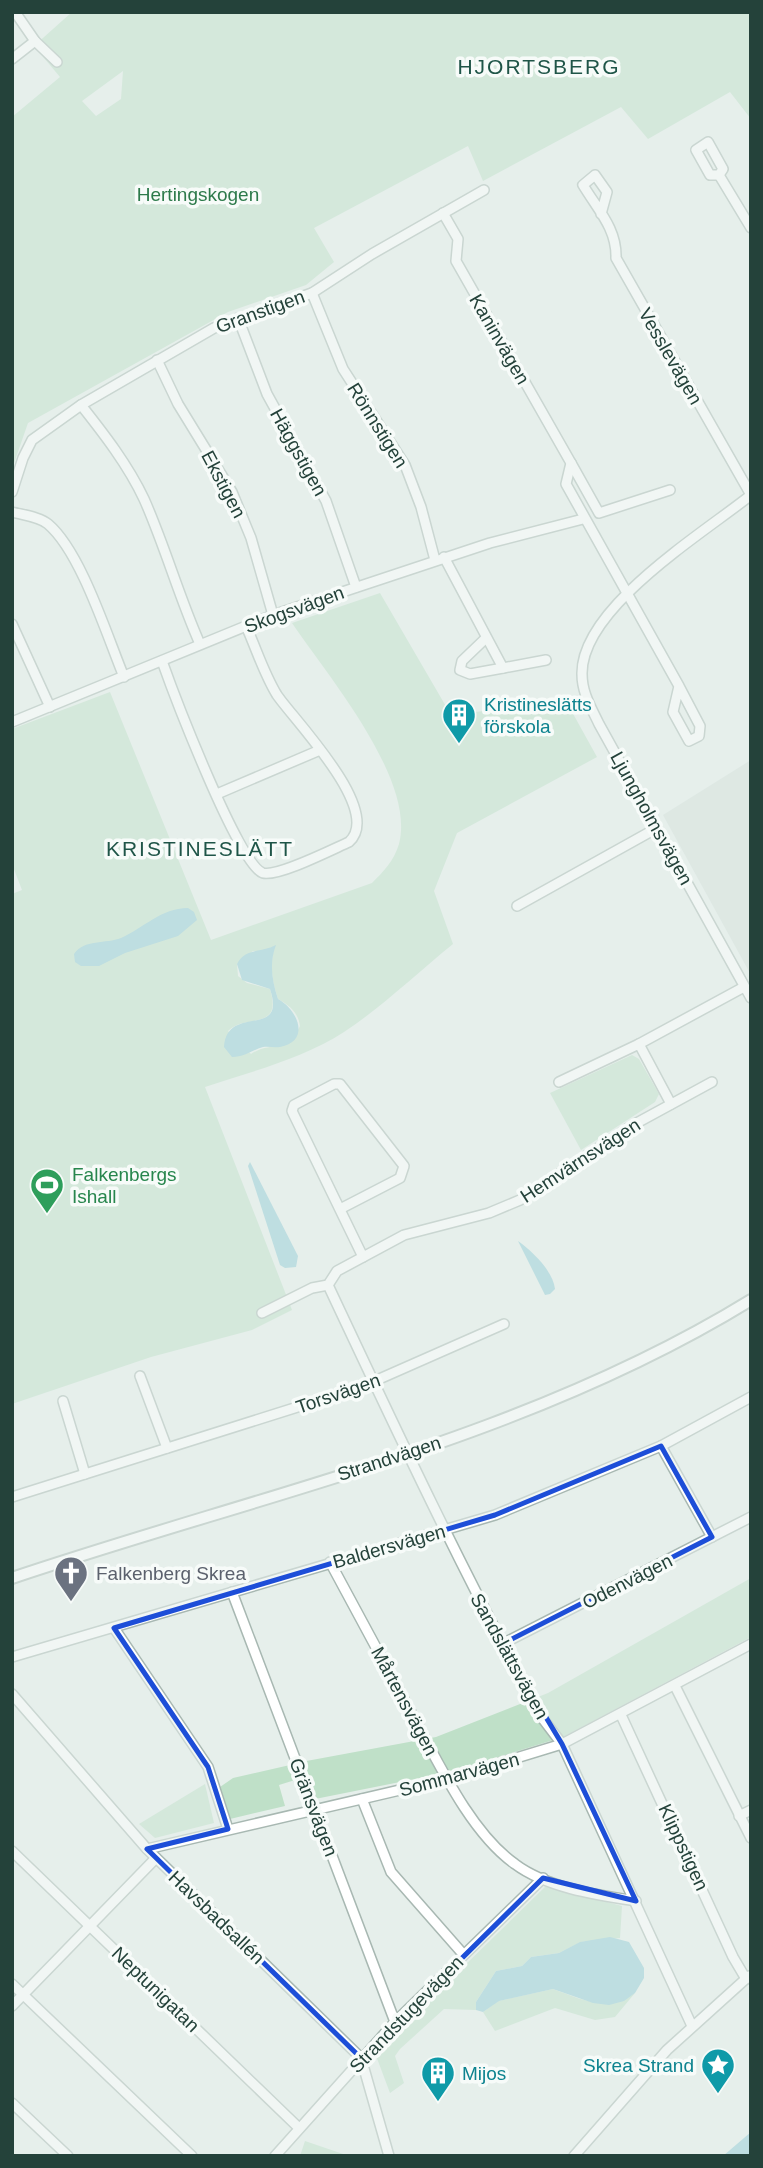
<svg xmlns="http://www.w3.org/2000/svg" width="763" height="2168" font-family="Helvetica,sans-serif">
<rect width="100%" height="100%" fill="#e6efeb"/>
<polygon fill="#d4dfda" points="751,760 751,975 663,815"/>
<g fill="#bfe0c8" fill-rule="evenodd">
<path d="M72,12h679v107l-21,-27 -82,47 -27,-32 -138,74 -15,-35 -154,82 20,34 -28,23 -78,27 -200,111 -16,46v-352l48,-40 -26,-31zM123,71l-2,28 -25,17 -14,-15z"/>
<path d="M380,593l71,122 115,-14 31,56 -140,76 -23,58 19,53c-36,29 -71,63 -109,88 -42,27 -91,39 -139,55l87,223 -40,20 -101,27 -139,47v-510l10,-4 -10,-26v-135l98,-37 101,248 161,-57c11,-11 22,-22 27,-39 17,-65 -72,-169 -107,-221zM275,946c-6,19 -3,35 3,53 12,7 20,13 22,27 -13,29 -28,14 -49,28l-23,-23c17,-18 55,1 42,-42l-23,-6 -9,-7 -1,-12 16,-13 7,1z"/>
<polygon points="632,1055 639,1059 659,1094 655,1102 581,1150 550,1093"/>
<polygon points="751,1578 751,1637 563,1737 450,1772 315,1799 301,1762 436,1737 548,1693"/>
<polygon points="290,1765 295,1780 279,1785 285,1806 230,1819 220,1787 233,1778"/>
<polygon points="205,1784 214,1823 155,1838 139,1824"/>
<polygon points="546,1886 622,1906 620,1938 581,1942 559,1953 531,1957 522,1966 496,1971 476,2002 476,2010 444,2009 400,2049 395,2056 404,2083 390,2093 375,2053"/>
<path d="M553,1989c28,10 54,24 82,4l-20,24 -20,3 -40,-12 -60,23 -12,-19 15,-11z"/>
<polygon points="305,2141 346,2155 345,2156 300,2156"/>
</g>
<g fill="#8ec9d4">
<path d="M188,908l6,4 3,8 -19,16 -53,17 -26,13h-18l-6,-4 -1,-8c10,-15 32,-10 47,-16 23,-10 40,-30 67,-30z"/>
<path d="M276,945c-7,18 -4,36 2,54 20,11 33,42 2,48 -6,1 -11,-1 -17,0 -11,3 -18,10 -31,10l-8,-10c3,-44 63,-7 46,-58l-28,-9 -5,-16c8,-16 24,-11 39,-19z"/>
<polygon points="250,1162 298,1256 296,1267 285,1268 280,1265 248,1166"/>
<path d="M518,1241c14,10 35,30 37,48l-5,5 -5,1z"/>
<polygon points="610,1937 629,1942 644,1968 644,1978 635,1993 624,2001 609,2005 593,2003 553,1989 499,2001 483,2012 476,2010 476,2002 496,1971 522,1966 531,1957 559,1953 580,1942"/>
<polygon points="751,2132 751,2156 723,2156"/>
</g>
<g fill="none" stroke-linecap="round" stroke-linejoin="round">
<g stroke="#a8b8b2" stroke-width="12">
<g id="minor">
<polyline points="15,12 35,41 57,62"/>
<polyline points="12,59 35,41"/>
<polygon points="708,142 723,169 719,175 710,175 696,150"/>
<polyline points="719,175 751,228"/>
<polyline points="443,213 458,239 456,261 460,268 571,463 566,484 679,686 673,712 689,741 699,736 700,726 679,686"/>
<path d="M601,214l6,-22 -12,-17 -12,10c15,25 34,44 33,73l135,237"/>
<polyline points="312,293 343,369 405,465 421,507 435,560"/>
<polyline points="238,318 267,394 326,501 356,587"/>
<polyline points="157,360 178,404 232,492 251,538 273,615"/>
<path d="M81,405c23,29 47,60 63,94 21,47 35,98 56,145"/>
<polyline points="571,463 599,513 670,490"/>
<polyline points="12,492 23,458 32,440 81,405 214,328 312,293 372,254 484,190"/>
<path d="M751,495c-49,39 -170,113 -169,179 0,19 9,33 17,50l152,274"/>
<path d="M12,512c11,3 28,5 36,12 33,28 59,112 76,153"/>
<polyline points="444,557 503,668 546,660"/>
<polyline points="12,624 50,707"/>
<polyline points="486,638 462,661 460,670 470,674 503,668"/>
<path d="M162,661c11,31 77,205 101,212 15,4 70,-24 86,-31 35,-31 -55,-122 -72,-147 -13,-21 -21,-47 -31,-69"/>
<polyline points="12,722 273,615 490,543 583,519"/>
<polyline points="217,794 320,750"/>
<polyline points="517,906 657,828"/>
<polyline points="639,1044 671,1104"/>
<polyline points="559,1082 639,1044 744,987"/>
<polyline points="340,1209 400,1178 404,1166 340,1084 334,1084 294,1105 292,1111 363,1257"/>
<path d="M328,1285c69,147 137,292 215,434l19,25 130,282"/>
<polyline points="262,1313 312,1288 328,1285 337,1271 404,1235 489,1213 520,1200 633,1125 712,1082"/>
<polyline points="140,1376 167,1448"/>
<polyline points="63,1401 85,1474"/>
<polyline points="661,1446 712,1537"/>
<polyline points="12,1497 361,1387 504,1324"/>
<path d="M330,1562c28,52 56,103 83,154 26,48 58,117 102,148 32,24 82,31 121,37"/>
<polyline points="232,1592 395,2022"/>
<polyline points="114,1628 208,1767 228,1829"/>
<polyline points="502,1644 751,1517"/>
<polyline points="12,1657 495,1515 661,1446 751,1397"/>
<polyline points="675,1686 751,1838"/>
<polyline points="12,1694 147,1849 361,2058 389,2156"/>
<polyline points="621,1715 733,1957 746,1979"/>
<polyline points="362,1799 391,1872 463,1954"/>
<polyline points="739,1816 751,1810"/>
<polyline points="147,1849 447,1779 562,1744 751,1644"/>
<polyline points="12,1851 299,2128"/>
<polyline points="12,1984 192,2156"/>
<polyline points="12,2006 156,1858"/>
<polyline points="12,2103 68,2156"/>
<polyline points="275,2156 395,2022 543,1878"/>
<polyline points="574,2156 667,2050 749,1976"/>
</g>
</g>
<g stroke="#a8b8b2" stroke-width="14">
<path id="tertiary" d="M12,1578c249,-84 513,-139 739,-278"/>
</g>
<use href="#minor" stroke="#fff" stroke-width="9"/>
<use href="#tertiary" stroke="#fff" stroke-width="10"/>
</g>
<path d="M0 0H763V2168H0ZM661,1446l51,91 -210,107 60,100 74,157 -93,-23 -182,180 -214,-209 81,-20 -20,-62 -94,-139 381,-113z" fill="#e6efeb" fill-opacity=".55" fill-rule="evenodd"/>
<path fill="none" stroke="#1d4ed8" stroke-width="5" stroke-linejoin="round" d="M661,1446l51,91 -210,107 60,100 74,157 -93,-23 -182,180 -214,-209 81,-20 -20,-62 -94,-139 381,-113z"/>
<defs>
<g id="building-pin" transform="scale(1.75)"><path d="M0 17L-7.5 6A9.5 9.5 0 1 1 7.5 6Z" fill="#0f9aa8" stroke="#f7fbf9"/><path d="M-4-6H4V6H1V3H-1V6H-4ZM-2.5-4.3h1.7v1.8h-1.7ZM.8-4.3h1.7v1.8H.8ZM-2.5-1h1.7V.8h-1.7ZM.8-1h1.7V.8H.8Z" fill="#fff"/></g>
<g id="stadium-pin" transform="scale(1.75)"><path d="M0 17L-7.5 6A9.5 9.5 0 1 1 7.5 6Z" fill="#2e9e5b" stroke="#f7fbf9"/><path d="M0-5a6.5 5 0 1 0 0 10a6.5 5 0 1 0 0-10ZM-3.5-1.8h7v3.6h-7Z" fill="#fff"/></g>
<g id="church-pin" transform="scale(1.75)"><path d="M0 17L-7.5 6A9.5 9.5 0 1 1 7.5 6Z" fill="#6b7280" stroke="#f7fbf9"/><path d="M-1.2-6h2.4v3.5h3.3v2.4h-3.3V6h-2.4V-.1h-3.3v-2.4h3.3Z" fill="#fff"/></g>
<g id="sight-pin" transform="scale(1.75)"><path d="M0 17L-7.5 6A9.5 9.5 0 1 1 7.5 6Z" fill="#0f9aa8" stroke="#f7fbf9"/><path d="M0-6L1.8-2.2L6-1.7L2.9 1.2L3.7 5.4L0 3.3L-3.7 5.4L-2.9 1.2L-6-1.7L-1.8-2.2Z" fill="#fff"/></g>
</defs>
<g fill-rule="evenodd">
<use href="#building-pin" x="459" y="715"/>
<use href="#stadium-pin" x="47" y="1185"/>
<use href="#church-pin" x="71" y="1573"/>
<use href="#sight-pin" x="718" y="2065"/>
<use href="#building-pin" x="438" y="2073"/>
</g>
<g text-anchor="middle" stroke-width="7" stroke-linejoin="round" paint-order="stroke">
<g font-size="19" fill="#2d7a4b" stroke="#f7fbf9">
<text x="198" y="201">Hertingskogen</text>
</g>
<g font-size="19" fill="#24423a" stroke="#f7fbf9">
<text transform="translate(260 311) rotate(-20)" y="7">Granstigen</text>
<text transform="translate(500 339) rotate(60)" y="7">Kaninvägen</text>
<text transform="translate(671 356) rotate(60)" y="7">Vesslevägen</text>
<text transform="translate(378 425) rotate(58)" y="7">Rönnstigen</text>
<text transform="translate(299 452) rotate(61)" y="7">Häggstigen</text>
<text transform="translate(224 484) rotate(62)" y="7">Ekstigen</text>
<text transform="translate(294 609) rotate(-20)" y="7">Skogsvägen</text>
<text transform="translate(652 818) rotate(61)" y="7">Ljungholmsvägen</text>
<text transform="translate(580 1160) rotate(-33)" y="7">Hemvärnsvägen</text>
<text transform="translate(338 1393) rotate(-19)" y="7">Torsvägen</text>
<text transform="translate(389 1458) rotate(-18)" y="7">Strandvägen</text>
<text transform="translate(389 1546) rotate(-16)" y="7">Baldersvägen</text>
<text transform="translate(627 1581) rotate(-27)" y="7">Odenvägen</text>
<text transform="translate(510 1656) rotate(61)" y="7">Sandslättsvägen</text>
<text transform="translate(405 1701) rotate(62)" y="7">Mårtensvägen</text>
<text transform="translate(459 1774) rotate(-15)" y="7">Sommarvägen</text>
<text transform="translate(314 1807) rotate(69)" y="7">Gränsvägen</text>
<text transform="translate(684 1847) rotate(65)" y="7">Klippstigen</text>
<text transform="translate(217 1917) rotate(44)" y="7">Havsbadsallén</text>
<text transform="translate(156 1989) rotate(44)" y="7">Neptunigatan</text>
<text transform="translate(406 2014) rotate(-46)" y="7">Strandstugevägen</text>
</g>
<g font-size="19" fill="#0d838f" stroke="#f7fbf9" text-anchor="start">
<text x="484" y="711">Kristineslätts<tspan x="484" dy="22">förskola</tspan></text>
<text x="694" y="2072" text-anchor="end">Skrea Strand</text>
<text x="462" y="2080">Mijos</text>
</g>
<g font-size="19" fill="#27864d" stroke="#f7fbf9" text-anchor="start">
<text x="72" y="1181">Falkenbergs<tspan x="72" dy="22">Ishall</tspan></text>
</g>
<g font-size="19" fill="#5b616d" stroke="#f7fbf9" text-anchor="start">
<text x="96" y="1580">Falkenberg Skrea</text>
</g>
<g font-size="21" letter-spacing="2" fill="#1f5548" stroke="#f7fbf9">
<text x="539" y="74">HJORTSBERG</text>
<text x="200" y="856">KRISTINESLÄTT</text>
</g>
</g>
<rect width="763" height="2168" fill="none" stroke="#24423a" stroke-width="28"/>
</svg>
